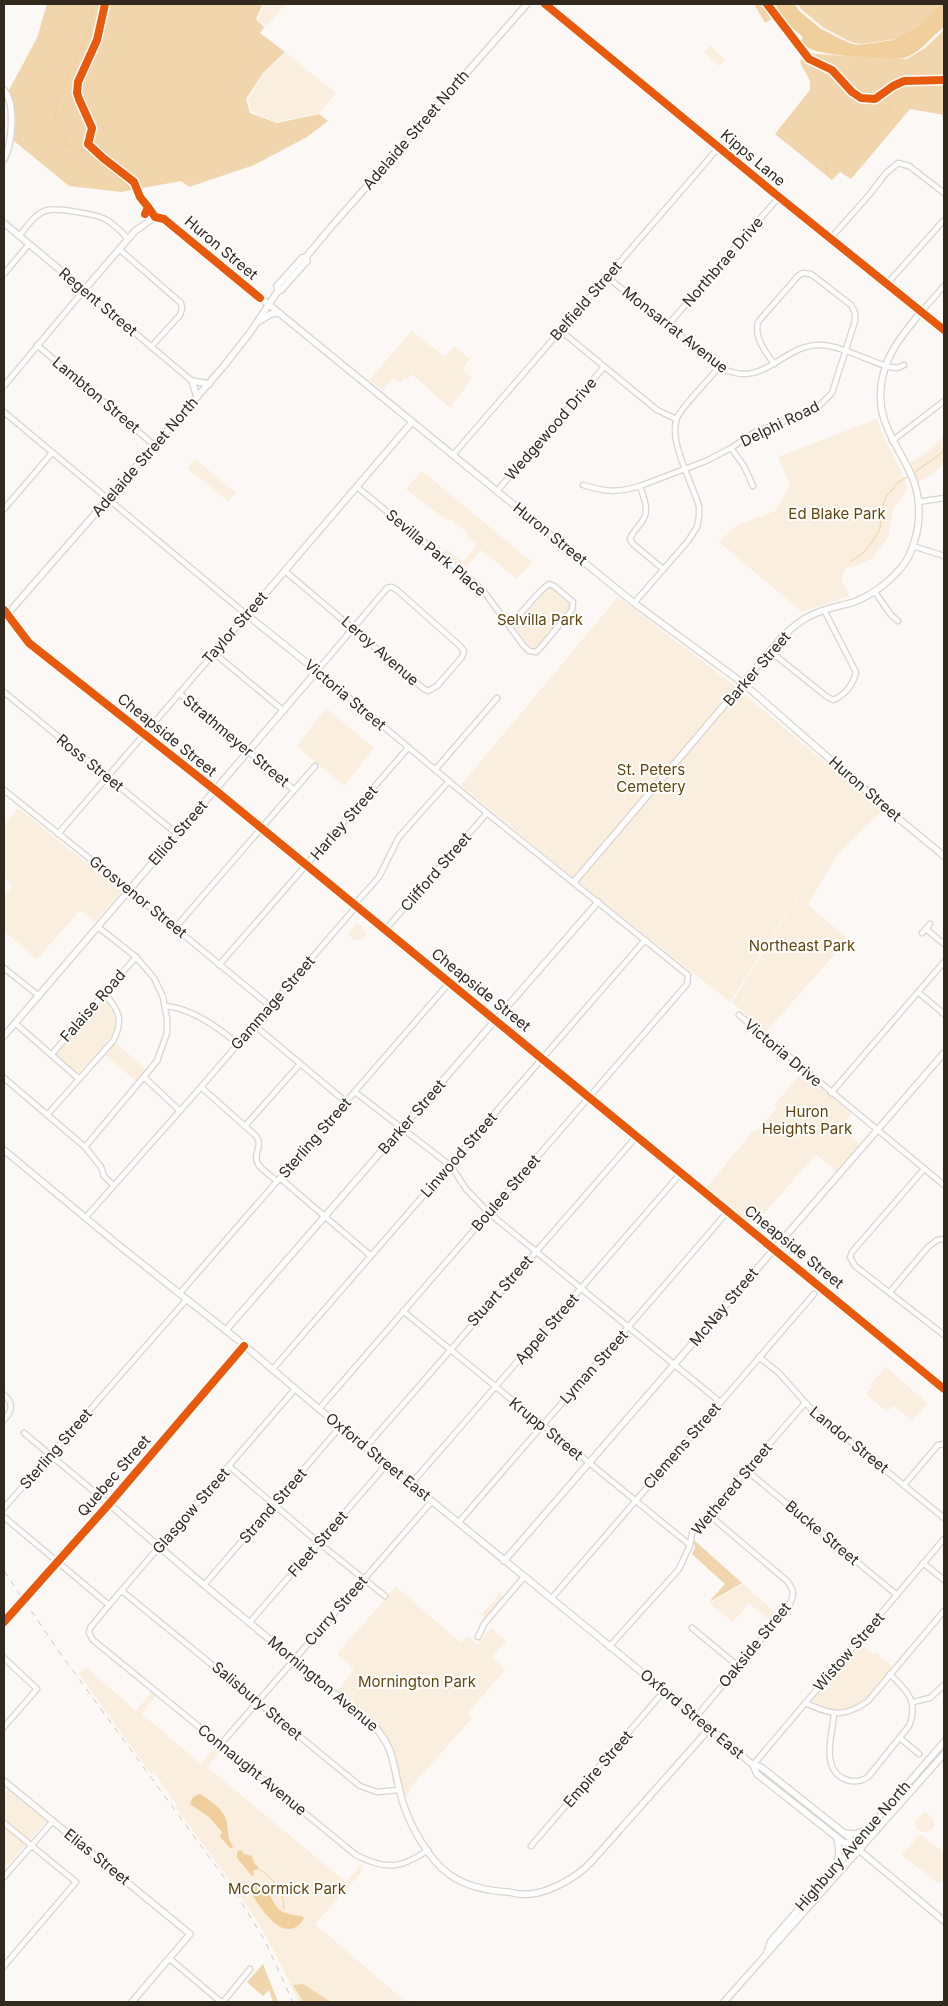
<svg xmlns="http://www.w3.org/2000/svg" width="948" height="2006" font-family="Inter,sans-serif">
<rect width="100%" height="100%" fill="#fbf8f5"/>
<g fill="#faeede">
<polygon points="261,4 286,4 266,26 258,19 264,6"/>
<polygon points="710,45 725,60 719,66 704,52"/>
<polygon points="286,53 336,93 319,113 277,122 252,112 248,100 264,73"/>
<polygon points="412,331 445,357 454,346 470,359 462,369 472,378 450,408 412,374 406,380 404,378 399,383 394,378 383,390 369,380"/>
<path d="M877,419c7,24 23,45 31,69l-15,21 -5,28 -16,22 -26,10 -5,10 8,17 -47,16 -83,-70 17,-16 39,-15 15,-26 -12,-28z"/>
<polygon points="944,435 944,463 933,474 916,483 908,464 928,451"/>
<polygon points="195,459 236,493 228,501 187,468"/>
<polygon points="422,471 532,562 517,579 481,550 463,571 442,552 446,549 463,562 477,545 466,536 468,533 451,519 448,521 406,489"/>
<polygon points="552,587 571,605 538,647 533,649 526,643 514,625 523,618 546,589"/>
<polygon points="618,597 735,686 882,811 836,856 808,905 848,939 766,1032 732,1002 851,813 730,1002 573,878 461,785"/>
<polygon points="326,708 374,748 344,786 297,746"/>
<polygon points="18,808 121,891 95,922 80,910 37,959 4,931 4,897 13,885 4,877 4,826"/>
<polygon points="355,924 359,924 367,934 361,940 355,940 348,935"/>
<path d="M104,999c29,27 -7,53 -25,74l-4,-1 -18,-16 1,-4z"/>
<polygon points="114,1041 147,1071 138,1083 103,1053"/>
<polygon points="802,1073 852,1113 840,1128 861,1145 837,1172 816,1154 754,1225 707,1187 755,1129 757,1131 777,1108 774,1105"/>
<polygon points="886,1367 927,1403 912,1421 893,1405 887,1412 866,1394 872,1387 870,1385"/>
<polygon points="743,1584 778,1615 772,1623 749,1603 733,1622 709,1603"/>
<path d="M396,1587l65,56 8,-7 9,9 13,-17 15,13 -14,16 13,13 -38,44 5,4 -63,71 2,3 -7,4c-4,-16 -5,-35 -12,-50 -11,-23 -35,-38 -55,-53l17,-24 -17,-15z"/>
<polygon points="498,1591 502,1595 502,1600 488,1616 483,1617 478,1613 479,1612 482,1614 499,1595 497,1592"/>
<path d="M859,1642l15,13 2,-2 18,15c-16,18 -33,44 -61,43 -6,0 -15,-7 -21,-10z"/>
<path d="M86,1667l50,44 16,-20 5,3 -15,20 59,50 15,-19 5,6 -14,16 139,115 16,-18 1,1 -3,9 -45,50 91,78h-108c-29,-72 -76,-134 -123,-195l2,-2 -23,-33 -3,2 -72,-100z"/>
<polygon points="9,1788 47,1820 4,1869 4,1795"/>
<path d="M926,1812l8,9 1,4c-4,8 -10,8 -18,5l-2,-8 8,-9z"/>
<polygon points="920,1834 944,1853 944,1878 939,1884 902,1855"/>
</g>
<g fill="#f1d5ac">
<path d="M47,4h213l2,2 -6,13 8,8 -4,6 25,19 -22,21 -17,26 4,14 27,10 42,-9 9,7 -21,16 -53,28 -65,22 -8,-6 -60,11 -52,-6 -55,-45c2,-17 4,-34 -6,-49l29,-54z"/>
<polygon points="754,4 771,4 775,9 773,18 765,23"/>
<polygon points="798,4 942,4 921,25 897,39 860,44 851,42 824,28 801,9"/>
<polygon points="944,30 944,115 910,109 851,179 840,172 832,180 775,134 810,90 810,81 800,62 806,53 882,59 907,59 925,48"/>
<polygon points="694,1540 742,1583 709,1602 725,1584 692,1554 695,1548"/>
<polygon points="263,1964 278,2002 273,2002 269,1990 263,1996 247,1982"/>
<polygon points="303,1984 331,2002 303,2002 293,1985"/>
</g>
<g fill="#f1cf9d">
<path d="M775,4h20l3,6 23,19 28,14 9,2 36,-5 25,-14 22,-22h3v23c-13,10 -24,26 -40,31 -12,3 -64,-2 -78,-5 -9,-1 -18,-5 -26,-9l3,-7 -18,-15z"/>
<path d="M199,1794c10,5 23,14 27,25 3,9 0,19 7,27l-2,3 -11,-12 2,-5 -13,-15 -19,-13 3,-7z"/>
<polygon points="241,1850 244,1854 252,1856 254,1863 258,1867 258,1869 253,1871 254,1875 252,1876 237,1858 237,1852"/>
<path d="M257,1884l9,3c12,25 11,25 38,30 -1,4 -5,9 -10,11 -18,7 -36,-24 -44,-37l2,-5z"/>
</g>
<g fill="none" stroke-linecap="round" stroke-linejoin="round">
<g stroke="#f1cf9d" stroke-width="1">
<path d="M95,4l-7,29 -31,69 -2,14 6,14 6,7 -2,7c27,8 49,31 70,49"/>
<polyline points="827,172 825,162 828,158 877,130 884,123 889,112 890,102 877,79 862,68 855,57"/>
<polyline points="914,473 944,451"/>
<polyline points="850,562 864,552 872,542 880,529 881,510 886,497 898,482 908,477"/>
<path d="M258,1869c15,7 26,23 26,40"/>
</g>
<g stroke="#d9d4ce" stroke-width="7">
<g id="street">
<path d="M19,236c8,-9 16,-23 29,-26 10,-2 47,4 57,9 9,5 16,12 23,20"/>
<polyline points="830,239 869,195 886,173 898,163 909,166 944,193"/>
<polyline points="119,249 181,303 182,309 180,315 151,347"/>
<polyline points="4,274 29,244"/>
<path d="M607,277l112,90c46,24 61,-22 101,-22 20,0 50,17 70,22l7,1 7,-3"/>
<polyline points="886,285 944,220"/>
<polyline points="921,312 944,286"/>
<polyline points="667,326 779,197"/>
<polyline points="561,331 657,410 676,419"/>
<polyline points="37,345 154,445"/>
<polyline points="4,386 84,290 192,381"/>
<polyline points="4,412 247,615 58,834"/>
<polyline points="892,441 944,401"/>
<polyline points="731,448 744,466 753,486"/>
<polyline points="453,455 719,147"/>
<path d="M583,485c23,7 34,8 57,1"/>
<path d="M357,487l120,98 8,8 38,52 6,6 7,1 5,-5 31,-37 1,-8 -19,-16 -5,-2c-15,11 -25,28 -40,41"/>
<polyline points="497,491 604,367"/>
<polyline points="918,502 944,498"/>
<polyline points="4,509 52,453"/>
<polyline points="913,546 944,556"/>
<path d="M663,569l-30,-25 -3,-5c4,-11 10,-12 14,-21 5,-10 -1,-22 -4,-32l66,-25 25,-13 24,-16 60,-22 17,-17 23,-72v-8l-4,-8 -40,-31 -8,-1 -5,3 -40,46c-4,16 7,29 16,42"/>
<polyline points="285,571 424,689 428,691 437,686 462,657 464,651 460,646 397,590 392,587 387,588 317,671 487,813 688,975 687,984 319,1409"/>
<polyline points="875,592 891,615 898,621"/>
<path d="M634,603l54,-62 9,-14 2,-11v-10c-7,-23 -31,-66 -22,-88 5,-12 33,-39 42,-51"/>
<path d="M771,652l55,44 7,4c12,-5 20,-15 23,-28l-32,-62"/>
<polyline points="214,653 284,711"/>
<polyline points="4,692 177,834"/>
<polyline points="179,693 294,790"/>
<polyline points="435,770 497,698"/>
<polyline points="4,790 129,890 270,1006"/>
<polyline points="175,928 315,766"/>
<polyline points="926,929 944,944"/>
<polyline points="385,930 487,813"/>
<polyline points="922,933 930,924"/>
<polyline points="219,965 408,748"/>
<polyline points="4,968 39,996"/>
<polyline points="918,992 944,1014"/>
<path d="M165,1006c27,2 53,21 73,38"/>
<polyline points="739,1015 944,1185"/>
<polyline points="15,1023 79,1079"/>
<polyline points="254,1025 346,1102"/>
<polyline points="51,1055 136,957"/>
<polyline points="4,1078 85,1147 101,1167 104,1176 113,1185"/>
<polyline points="145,1078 180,1111"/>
<path d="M201,1087l55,49c8,11 -4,17 2,28 4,6 13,12 19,17"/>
<polyline points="355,1092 451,1166 466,1189 489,1213 720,1402"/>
<polyline points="831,1093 944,962"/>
<path d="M47,1115l66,-74c11,-21 6,-31 -9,-48"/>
<polyline points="245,1126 300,1064"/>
<polyline points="85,1147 157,1061 167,1033 167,1019 163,997 154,978 136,957 98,927"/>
<polyline points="924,1169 852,1252 850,1257 855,1266 944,1335"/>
<polyline points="280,1178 371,1256"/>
<polyline points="86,1217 201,1087 354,909 354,905 379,877 399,837 449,781"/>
<polyline points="890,1292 928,1247 937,1240 944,1239"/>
<polyline points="180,1293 449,983"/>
<polyline points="403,1311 690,1545"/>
<polyline points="759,1357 779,1373 812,1410 944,1518"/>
<polyline points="272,1370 645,940"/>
<path d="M295,1389l-186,216 -19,23 -1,5 4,7 263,215c29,15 45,14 72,-5"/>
<path d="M4,1395c10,8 8,16 0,25"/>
<polyline points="24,1433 109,1504"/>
<polyline points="366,1447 636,1137"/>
<polyline points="230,1467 319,1543 385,1596"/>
<polyline points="746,1470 897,1595"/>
<polyline points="411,1484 681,1173"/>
<polyline points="904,1485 938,1445 944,1444"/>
<polyline points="4,1508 187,1299"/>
<polyline points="4,1517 109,1605"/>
<path d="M459,1522c89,-104 180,-206 269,-311"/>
<polyline points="923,1563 944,1580"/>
<polyline points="204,1585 341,1426"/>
<polyline points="122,1591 360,1786 377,1792 399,1790"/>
<polyline points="551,1599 814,1294"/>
<polyline points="249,1623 387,1464"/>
<polyline points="692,1628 738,1666"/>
<polyline points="478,1637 484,1624 524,1577"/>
<polyline points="609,1647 679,1569 690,1545 692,1533 805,1403"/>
<polyline points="4,1658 37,1689 4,1727"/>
<polyline points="913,1702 930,1698 944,1685"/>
<path d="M805,1703c25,11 38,16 63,-2l76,-90"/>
<path d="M834,1714c-1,13 -6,30 -4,44 2,20 22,29 38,19l41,-51c10,-25 -2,-35 -19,-52"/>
<path d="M696,1717l93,-111c5,-11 6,-15 -2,-25l-79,-67"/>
<polyline points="900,1738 919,1754"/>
<polyline points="220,1745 432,1501"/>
<polyline points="753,1765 944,1539"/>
<polyline points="4,1823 76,1882 4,1966"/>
<polyline points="531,1846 664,1691"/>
<polyline points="4,1877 52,1822"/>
<polyline points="170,1959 221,2002"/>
<polyline points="223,2002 250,1969"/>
</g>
</g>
<g stroke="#d9d4ce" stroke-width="8">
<g id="secondary">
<polyline points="545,4 779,197 944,330"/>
<path d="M4,90c12,14 8,54 0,69"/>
<polyline points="4,223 84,290 135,231 155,217 164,219 634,603 744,684 887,809 944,856"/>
<polyline points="278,291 277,286 302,258 306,257"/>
<polyline points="259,321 271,314 279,313"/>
<polyline points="192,381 209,384"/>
<polyline points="192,381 197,397"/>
<polyline points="4,610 29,643 215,790 944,1389"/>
<polyline points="4,618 223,367 249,334 278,291 281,290 307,261 306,257 331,227 527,4"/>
<path d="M574,882l209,-246c10,-9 19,-17 31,-22 13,-6 27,-8 40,-12 18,-7 33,-18 46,-33 8,-8 12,-19 15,-30 6,-19 5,-42 -2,-60 -14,-34 -39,-57 -31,-99 5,-28 22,-47 39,-68"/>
<polyline points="4,1036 317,671 247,615 412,422"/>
<polyline points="4,1150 116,1243 238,1340 319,1409 704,1723 753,1765 757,1774 844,1843 850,1843"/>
<polyline points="226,1330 598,902"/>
<path d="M109,1504l95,81 170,141c20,21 19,39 26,66 6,27 27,67 50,83 16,11 39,16 58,17 4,0 7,2 11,2 25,3 58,-16 74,-34l117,-132"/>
<polyline points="504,1561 944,1053"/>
<polyline points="30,1593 244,1346"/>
<polyline points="753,1765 761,1767 849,1837 853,1845 944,1921"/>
<polyline points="4,1781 190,1934 132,2002"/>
<polyline points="844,1833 855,1834 866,1830"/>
<polyline points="837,1838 839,1851 838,1863"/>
<polyline points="767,1952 771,1941 944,1742"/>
<polyline points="724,2002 944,1754"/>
</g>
</g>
<use href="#street" stroke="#fefefe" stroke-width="4.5"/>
<use href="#secondary" stroke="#fefefe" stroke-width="5.5"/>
<polyline stroke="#cbcac9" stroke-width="1" stroke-dasharray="6 6" stroke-linecap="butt" points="4,1571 60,1653 237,1895 265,1941 293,2002"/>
<g stroke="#d9d4ce" stroke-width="8" stroke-linecap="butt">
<polyline id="secondary-bridge" points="5,1620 30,1593"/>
</g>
<use href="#secondary-bridge" stroke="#fefefe" stroke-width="5.5"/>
<g stroke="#fff" stroke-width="11">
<g id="cycleway">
<polyline points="105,4 97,40 78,82 77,93 79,99 92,128 88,144 103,158 134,182 140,197 148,207 145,214"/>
<polyline points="545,4 779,197 944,330"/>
<polyline points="767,4 809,59 832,70 852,92 861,98 875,99 893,86 904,81 944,80"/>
<polyline points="148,207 155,217 164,219 260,298"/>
<polyline points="4,610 29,643 215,790 944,1389"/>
<polyline points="4,1622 109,1504 244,1346"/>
</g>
</g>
<use href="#cycleway" stroke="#e8590c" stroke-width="8"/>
</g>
<g text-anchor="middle" stroke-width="4" stroke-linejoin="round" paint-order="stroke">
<g font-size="15" fill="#31291e" stroke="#fff">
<text transform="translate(416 130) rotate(-49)" y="5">Adelaide Street North</text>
<text transform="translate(753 158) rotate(40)" y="5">Kipps Lane</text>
<text transform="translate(221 248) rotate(40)" y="5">Huron Street</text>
<text transform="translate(723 262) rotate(-49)" y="5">Northbrae Drive</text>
<text transform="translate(586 301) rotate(-49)" y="5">Belfield Street</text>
<text transform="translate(98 302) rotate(40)" y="5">Regent Street</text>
<text transform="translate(675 330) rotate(38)" y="5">Monsarrat Avenue</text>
<text transform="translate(96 395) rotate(40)" y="5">Lambton Street</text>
<text transform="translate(780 424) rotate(-26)" y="5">Delphi Road</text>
<text transform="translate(551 429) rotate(-49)" y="5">Wedgewood Drive</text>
<text transform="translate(145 457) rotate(-49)" y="5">Adelaide Street North</text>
<text transform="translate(550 534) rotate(39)" y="5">Huron Street</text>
<text transform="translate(436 553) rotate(40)" y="5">Sevilla Park Place</text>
<text transform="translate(235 628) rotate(-49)" y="5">Taylor Street</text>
<text transform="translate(380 651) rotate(41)" y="5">Leroy Avenue</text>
<text transform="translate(757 669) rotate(-49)" y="5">Barker Street</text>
<text transform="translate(345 695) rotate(40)" y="5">Victoria Street</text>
<text transform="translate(167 735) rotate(39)" y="5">Cheapside Street</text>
<text transform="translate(236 741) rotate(40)" y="5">Strathmeyer Street</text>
<text transform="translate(90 763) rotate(39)" y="5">Ross Street</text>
<text transform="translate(865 789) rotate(41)" y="5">Huron Street</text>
<text transform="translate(344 823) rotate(-49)" y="5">Harley Street</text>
<text transform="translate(178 833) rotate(-49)" y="5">Elliot Street</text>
<text transform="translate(436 872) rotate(-49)" y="5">Clifford Street</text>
<text transform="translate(138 897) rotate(39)" y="5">Grosvenor Street</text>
<text transform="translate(481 990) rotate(39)" y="5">Cheapside Street</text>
<text transform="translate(273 1003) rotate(-49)" y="5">Gammage Street</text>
<text transform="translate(93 1006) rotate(-49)" y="5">Falaise Road</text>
<text transform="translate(783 1053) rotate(40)" y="5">Victoria Drive</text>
<text transform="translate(412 1117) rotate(-49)" y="5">Barker Street</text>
<text transform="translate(315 1138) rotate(-49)" y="5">Sterling Street</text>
<text transform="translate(459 1155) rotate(-49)" y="5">Linwood Street</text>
<text transform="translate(506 1193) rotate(-49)" y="5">Boulee Street</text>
<text transform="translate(794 1247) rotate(39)" y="5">Cheapside Street</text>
<text transform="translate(500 1291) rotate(-48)" y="5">Stuart Street</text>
<text transform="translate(724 1307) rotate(-50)" y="5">McNay Street</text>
<text transform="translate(547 1329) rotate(-49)" y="5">Appel Street</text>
<text transform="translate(594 1367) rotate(-48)" y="5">Lyman Street</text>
<text transform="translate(546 1429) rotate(39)" y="5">Krupp Street</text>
<text transform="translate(849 1440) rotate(39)" y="5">Landor Street</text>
<text transform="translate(682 1446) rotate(-49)" y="5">Clemens Street</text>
<text transform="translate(56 1449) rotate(-49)" y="5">Sterling Street</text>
<text transform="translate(378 1457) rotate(39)" y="5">Oxford Street East</text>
<text transform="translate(114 1476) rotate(-49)" y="5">Quebec Street</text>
<text transform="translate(732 1489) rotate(-50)" y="5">Wethered Street</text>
<text transform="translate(273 1506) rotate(-49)" y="5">Strand Street</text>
<text transform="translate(191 1511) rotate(-49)" y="5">Glasgow Street</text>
<text transform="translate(822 1533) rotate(40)" y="5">Bucke Street</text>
<text transform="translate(318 1544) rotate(-49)" y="5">Fleet Street</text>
<text transform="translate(336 1611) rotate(-49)" y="5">Curry Street</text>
<text transform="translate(755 1645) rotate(-51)" y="5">Oakside Street</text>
<text transform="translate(849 1652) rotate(-49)" y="5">Wistow Street</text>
<text transform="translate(323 1684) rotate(40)" y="5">Mornington Avenue</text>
<text transform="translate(257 1701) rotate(40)" y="5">Salisbury Street</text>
<text transform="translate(692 1714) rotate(40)" y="5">Oxford Street East</text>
<text transform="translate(598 1769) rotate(-49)" y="5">Empire Street</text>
<text transform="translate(252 1770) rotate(39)" y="5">Connaught Avenue</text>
<text transform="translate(853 1846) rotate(-49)" y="5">Highbury Avenue North</text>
<text transform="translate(97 1857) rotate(39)" y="5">Elias Street</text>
</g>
<g font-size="15" fill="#64440b" stroke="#fff">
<text x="837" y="519">Ed Blake Park</text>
<text x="540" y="625">Selvilla Park</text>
<text x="651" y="775">St. Peters<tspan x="651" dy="17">Cemetery</tspan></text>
<text x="802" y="951">Northeast Park</text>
<text x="807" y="1117">Huron<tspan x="807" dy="17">Heights Park</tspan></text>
<text x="417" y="1687">Mornington Park</text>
<text x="287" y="1894">McCormick Park</text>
</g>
</g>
<rect width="948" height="2006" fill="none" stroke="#31291e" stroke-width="10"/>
</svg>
